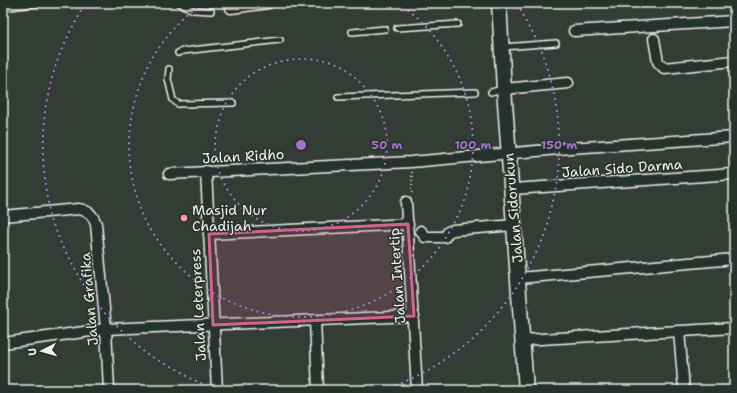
<svg xmlns="http://www.w3.org/2000/svg" width="737" height="393" font-family="'Shantell Sans',sans-serif">
<rect width="100%" height="100%" fill="#343c36"/>
<filter id="ink" filterUnits="userSpaceOnUse"><feTurbulence type="fractalNoise" baseFrequency=".025" numOctaves="2"/><feDisplacementMap in="SourceGraphic" scale="8" xChannelSelector="R" yChannelSelector="G"/><feConvolveMatrix kernelMatrix="1 2 1 2 8 2 1 2 1" color-interpolation-filters="sRGB"/></filter>
<g filter="url(#ink)">
<g fill="none" stroke-linecap="round" stroke-linejoin="round">
<g stroke="#f4f1e8" stroke-width="8">
<g id="lane">
<polyline points="179,3 193,10 211,11"/>
<polyline points="3,8 40,3"/>
<polyline points="397,28 458,24"/>
<polyline points="352,32 385,29"/>
<polyline points="503,47 556,43"/>
<polyline points="178,53 183,51 280,40"/>
<polyline points="169,69 168,79 173,100 178,104 233,103"/>
<polyline points="491,92 502,89"/>
<polyline points="338,97 475,92"/>
</g>
</g>
<g stroke="#f4f1e8" stroke-width="13">
<g id="street">
<polyline points="231,8 268,3"/>
<polyline points="574,31 734,21"/>
<polyline points="654,39 658,62 664,68 734,61"/>
<polyline points="504,89 568,83"/>
<polyline points="206,171 217,390"/>
<polyline points="169,174 411,162 570,148 734,137"/>
<polyline points="513,189 734,174"/>
<polyline points="406,202 417,390"/>
<path d="M3,216l76,-7c10,2 14,6 17,15l10,105 3,61"/>
<polyline points="421,231 425,237 445,237 448,232 453,230 515,225"/>
<polyline points="209,234 408,224"/>
<polyline points="519,278 734,259"/>
<polyline points="315,320 318,390"/>
<polyline points="679,331 684,390"/>
<polyline points="523,340 734,328"/>
<polyline points="3,343 106,329 414,316"/>
</g>
</g>
<g stroke="#f4f1e8" stroke-width="17">
<polyline id="secondary" points="499,3 504,89 526,390"/>
</g>
<polyline stroke="#f4f1e8" stroke-width="2" stroke-dasharray="1 3" stroke-linecap="butt" points="412,172 412,193"/>
<use href="#lane" stroke="#26332d" stroke-width="5"/>
<use href="#street" stroke="#26332d" stroke-width="10"/>
<use href="#secondary" stroke="#26332d" stroke-width="14"/>
</g>
</g>
<path fill="#d4648c" fill-opacity="0.2" stroke="#d4648c" stroke-width="3" stroke-linejoin="round" d="M408,224l6,92 -201,9 -4,-91z"/>
<g fill="none" stroke="#a571cd" stroke-width="2" stroke-dasharray="2 4">
<circle cx="301" cy="145" r="86"/>
<path d="M398 3A172 172 0 1 1 204 3"/>
<path d="M219 390A258 258 0 0 1 85 4M517 4A258 258 0 0 1 383 390"/>
</g>
<circle fill="#ff9aa2" stroke="#26332d" stroke-width="1.5" cx="184" cy="218" r="4"/>
<g text-anchor="middle" stroke-width="3" stroke-linejoin="round" paint-order="stroke">
<g font-size="14" fill="#f4f1e8" stroke="#26332d">
<text transform="translate(243 156) rotate(-3)" y="5">Jalan Ridho</text>
<text transform="translate(622 168) rotate(-4)" y="5">Jalan Sido Darma</text>
<text transform="translate(513 208) rotate(-95)" y="5">Jalan Sidorukun</text>
<text transform="translate(397 276) rotate(-94)" y="5">Jalan Intertip</text>
<text transform="translate(89 299) rotate(-95)" y="5">Jalan Grafika</text>
<text transform="translate(198 305) rotate(-93)" y="5">Jalan Leterpress</text>
</g>
<g font-size="14" fill="#f4f1e8" stroke="#26332d" text-anchor="start">
<text x="192" y="215">Masjid Nur<tspan x="192" dy="16">Chadijah</tspan></text>
</g>
</g>
<circle cx="301" cy="145" r="6" fill="#a571cd" stroke="#26332d" stroke-width="2"/>
<g font-size="12" text-anchor="middle" font-weight="bold" fill="#a571cd" stroke="#26332d" stroke-width="3" stroke-linejoin="round" paint-order="stroke">
<text x="387" y="149">50 m</text>
<text x="473" y="149">100 m</text>
<text x="559" y="149">150 m</text>
</g>
<rect width="737" height="393" fill="none" stroke="#26332d" stroke-width="16"/>
<rect x="8" y="8" width="721" height="377" fill="none" stroke="#f4f1e8" stroke-width="1.5" filter="url(#ink)"/>
<g transform="translate(42 351) rotate(264)" stroke="#26332d" stroke-width="3" paint-order="stroke">
<path d="M0-3L7 15L0 10L-7 15Z" fill="#f4f1e8"/>
<text y="-6" font-size="11" font-weight="bold" text-anchor="middle" fill="#f4f1e8">U</text>
</g>
</svg>
